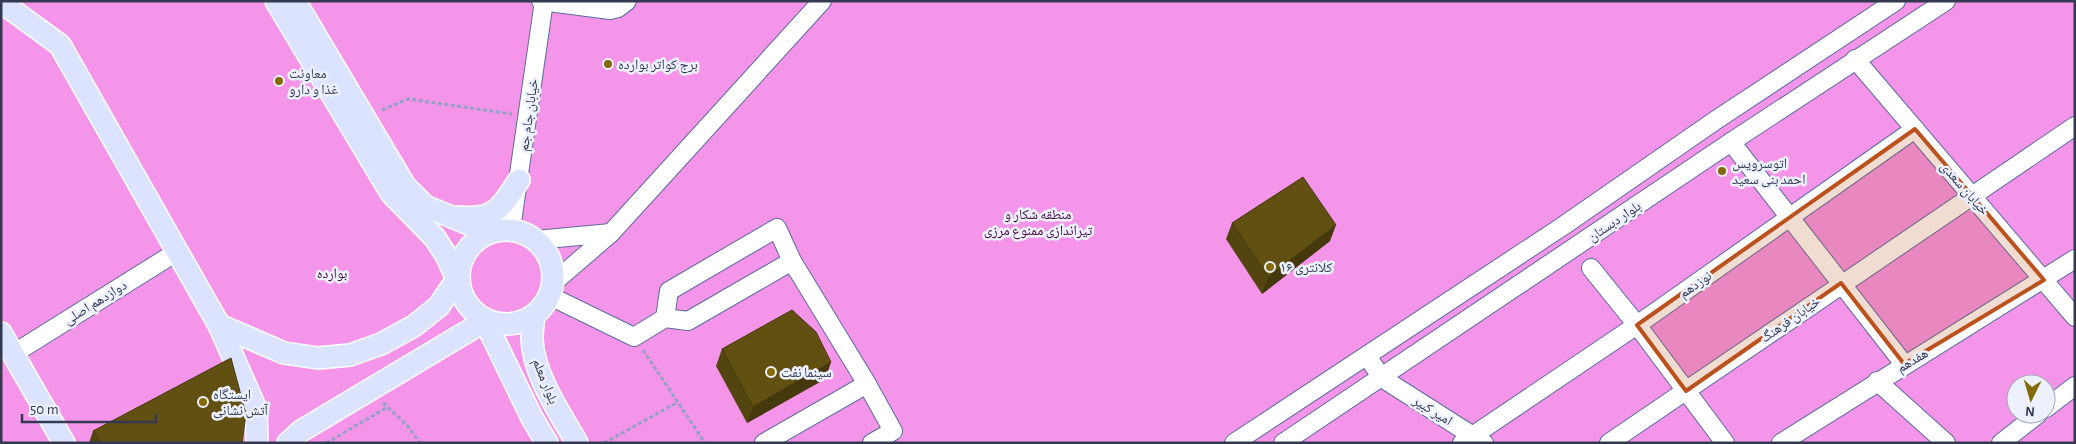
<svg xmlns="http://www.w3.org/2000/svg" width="2076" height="444" font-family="'Alegreya Sans','Noto Naskh Arabic',sans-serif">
<rect width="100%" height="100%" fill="#c1cffb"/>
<path fill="#f495e9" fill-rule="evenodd" d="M1,1h2074v442h-2074zM2016,384h30v30h-30z"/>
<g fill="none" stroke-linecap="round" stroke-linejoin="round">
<g stroke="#5d6b9c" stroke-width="20">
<g id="minor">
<polyline points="541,1 610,10 618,8 627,1"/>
<polyline points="1855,59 2075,317"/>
<polyline points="1731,142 1904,364"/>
<polyline points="511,229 544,1"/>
<polyline points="536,240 611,233"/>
<polyline points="1591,268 1637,325 1725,443"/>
<polyline points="553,283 611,233 822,1"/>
<polyline points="550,296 634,337 665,318 688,321 792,261"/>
<polyline points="665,318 669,291 777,228 792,261 867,384 764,443"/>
<polyline points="13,354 178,251"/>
<polyline points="1367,356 1382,378 1484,443"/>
<polyline points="1877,381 1946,443"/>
<polyline points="867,384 893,431 872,443"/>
<polyline points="2046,408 2075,386"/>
<polyline points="1234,443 1563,226 1716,120 1896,1"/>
<polyline points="1283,443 1731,142 1946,1"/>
<polyline points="1462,443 1637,325 1915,129"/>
<polyline points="1609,443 2075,126"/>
<polyline points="1781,443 2075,259"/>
<polyline points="2001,443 2038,414"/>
</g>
</g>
<g stroke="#fff" stroke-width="24">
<g id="major">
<polyline points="295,1 405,186 425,206 488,232"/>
<polyline points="1,2 60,45 219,325 256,409 257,443"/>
<path d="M459,217c36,4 43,-10 60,-37"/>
<circle cx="506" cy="277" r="47"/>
<path d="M534,315c-1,8 -2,16 -2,24 1,35 28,74 45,104"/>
<polyline points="219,325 284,353 318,358 350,355 381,344 414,326 439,306 457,279 447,257 435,238 391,193 276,1"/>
<polyline points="1,333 64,443"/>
<polyline points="288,443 301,431 485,321 532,418 547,443"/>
</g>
</g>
<g stroke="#94a0c4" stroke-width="3" stroke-dasharray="4 2.5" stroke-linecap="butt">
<polyline points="382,110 408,99 512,114"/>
<polyline points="643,350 705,443"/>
<polyline points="383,403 407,425 420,443"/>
<polyline points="326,443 388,407"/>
<polyline points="604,443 678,402"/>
</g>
<use href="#minor" stroke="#fff" stroke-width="18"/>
<use href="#major" stroke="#dbe3fe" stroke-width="21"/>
</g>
<g fill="#544510">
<polygon points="1232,223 1330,241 1262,294 1226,239"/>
<polygon points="722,349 831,362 825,379 747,423 716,366"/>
<polygon points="93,431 242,443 89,443"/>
</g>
<g fill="#45380d">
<polygon points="1336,225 1330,241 1262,294 1268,277"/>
<polygon points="831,362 825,379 747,423 753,407"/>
</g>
<g fill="#625013" stroke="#45380d">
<polygon points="1303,177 1336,225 1268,277 1232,223"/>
<polygon points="792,310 816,332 831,362 753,407 722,349"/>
<polygon points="231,358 246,414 242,443 101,443 93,431"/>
</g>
<path fill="#bb511d" fill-opacity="0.2" stroke="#bb511d" stroke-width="4" stroke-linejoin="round" d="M1915,129l129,151 -140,84 -63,-81 -155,108 -49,-66z"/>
<g fill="#846a04" stroke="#edf1fd" stroke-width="2">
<circle cx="608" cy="64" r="5"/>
<circle cx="279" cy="81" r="5"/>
<circle cx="1722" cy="171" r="5"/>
<circle cx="1270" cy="267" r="5"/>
<circle cx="771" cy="372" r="5"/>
<circle cx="203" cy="402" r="5"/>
</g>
<g text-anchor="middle" stroke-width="5" stroke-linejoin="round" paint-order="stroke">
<g font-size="14" fill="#333a50" stroke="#edf1fd" text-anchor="start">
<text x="618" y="69">برج کواتر بوارده</text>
<text x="289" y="78">معاونت<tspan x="289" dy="16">غذا و دارو</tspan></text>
<text x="1732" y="168">اتوسرویس<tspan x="1732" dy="16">احمد بنی سعید</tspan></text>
<text x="1280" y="272">کلانتری ۱۶</text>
<text x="781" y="377">سینما نفت</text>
<text x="213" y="399">ایستگاه<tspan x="213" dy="16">آتش نشانی</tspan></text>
</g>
<g font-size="14" fill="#333a50" stroke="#edf1fd">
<text transform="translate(528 115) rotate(-82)" y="5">خیابان جام جم</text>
<text transform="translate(1965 188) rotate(49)" y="5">خیابان سعدی</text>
<text transform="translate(1614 221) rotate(-34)" y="5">بلوار دبستان</text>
<text transform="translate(1695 284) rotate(-35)" y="5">نوزدهم</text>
<text transform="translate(95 302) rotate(-32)" y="5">دوازدهم اصلی</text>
<text transform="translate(1790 319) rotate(-35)" y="5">خیابان فرهنگ</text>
<text transform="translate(1912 360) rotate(-31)" y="5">هفدهم</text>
<text transform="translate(546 381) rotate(68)" y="5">بلوار معلم</text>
<text transform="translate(1433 410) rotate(32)" y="5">امیر کبیر</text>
</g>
<g font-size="14" fill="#480843" stroke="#edf1fd">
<text x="1038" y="219">منطقه شکار و<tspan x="1038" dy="16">تیراندازی ممنوع مرزی</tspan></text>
<text x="332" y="278">بوارده</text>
</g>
</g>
<rect width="2076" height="444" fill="none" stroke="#333a50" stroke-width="5"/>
<g transform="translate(2031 399) rotate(185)"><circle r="24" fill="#edf1fd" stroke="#a3a8b8"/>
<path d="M0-4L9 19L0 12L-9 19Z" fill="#846a04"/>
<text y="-8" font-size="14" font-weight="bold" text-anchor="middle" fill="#333a50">N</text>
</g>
<path d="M22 414v8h134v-8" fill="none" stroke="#333a50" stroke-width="2.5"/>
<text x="30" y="414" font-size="15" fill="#333a50" stroke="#edf1fd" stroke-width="4" paint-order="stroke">50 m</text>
</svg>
